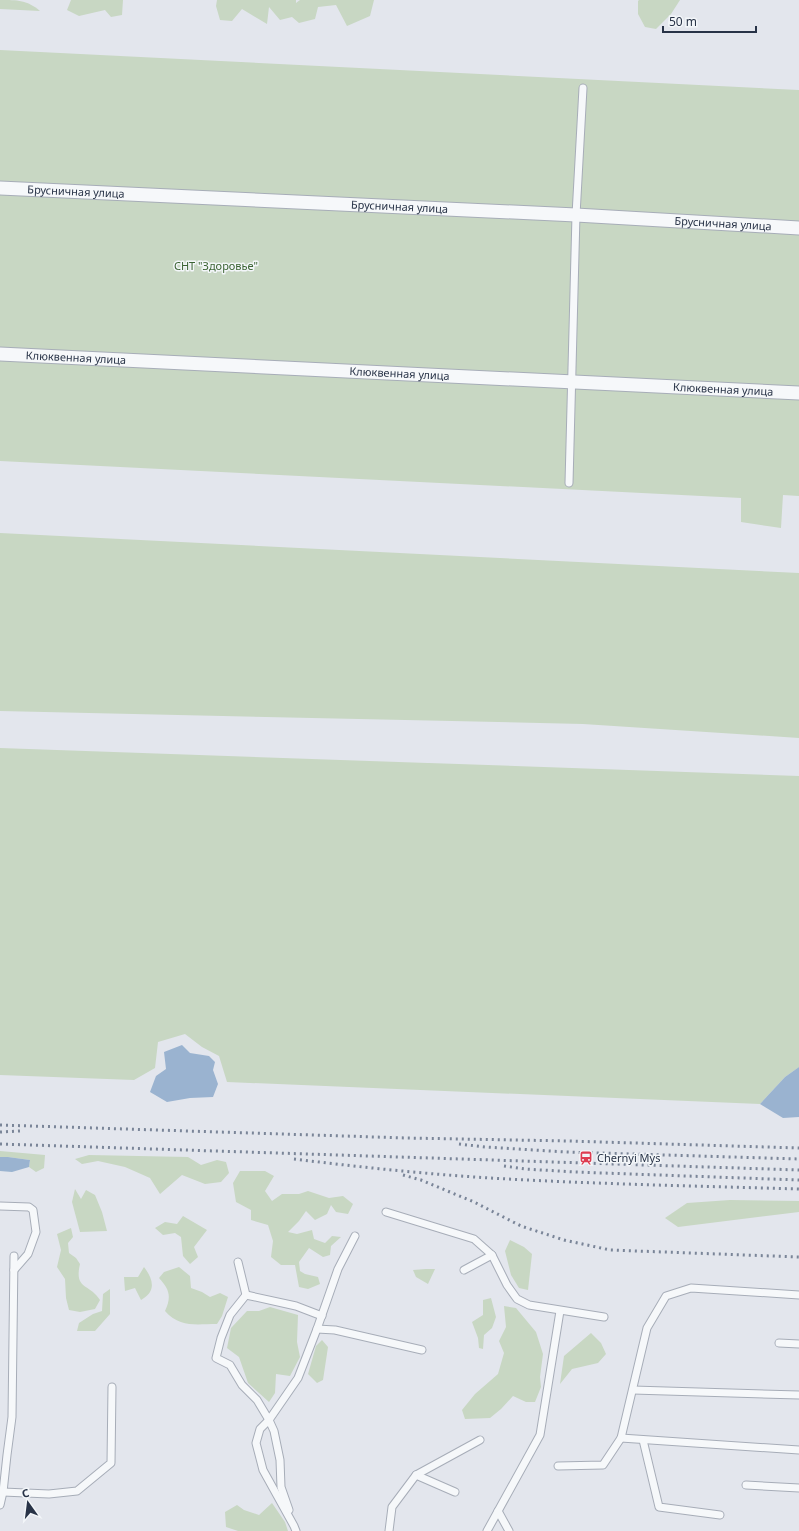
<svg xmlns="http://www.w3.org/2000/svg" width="799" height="1531" font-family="'Noto Sans',sans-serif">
<rect width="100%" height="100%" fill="#e3e6ed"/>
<g fill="#c8d7c3">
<path d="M0,0c18,0 27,0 40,11l-40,-2z"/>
<polygon points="71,0 123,0 122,15 111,17 105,10 79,16 67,10"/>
<polygon points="217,0 296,0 296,3 300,0 374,0 370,16 347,26 336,5 318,7 315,19 299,23 292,17 280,20 269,7 267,24 242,9 232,21 220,20 216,6"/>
<polygon points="639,0 680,0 671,14 656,29 645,27 638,14 638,1"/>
<polygon points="0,50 799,90 799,496 783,495 781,528 741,522 741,498 0,461"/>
<polygon points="0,533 799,573 799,738 583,724 0,711"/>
<polygon points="0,748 799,776 799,1067 785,1077 760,1104 227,1082 219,1056 202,1047 185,1034 158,1042 155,1068 134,1080 0,1075"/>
<polygon points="0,1151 45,1155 44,1168 36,1172 29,1167 30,1160 8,1157 0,1157"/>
<polygon points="89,1155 188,1157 201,1165 217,1160 226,1162 229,1173 221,1182 205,1184 182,1175 160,1194 150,1178 125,1167 98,1161 82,1164 75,1159"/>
<polygon points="240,1171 265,1171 274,1176 265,1191 272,1201 282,1194 299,1194 308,1191 329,1198 343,1196 353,1204 348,1214 336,1212 331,1205 327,1214 315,1220 306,1211 299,1221 288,1232 297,1234 312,1230 314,1239 325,1243 332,1236 341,1237 331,1246 330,1255 323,1257 309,1248 299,1262 300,1271 305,1274 318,1277 320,1284 308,1289 299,1287 295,1265 281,1265 271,1257 273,1241 268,1225 251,1220 251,1210 236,1202 233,1183"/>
<polygon points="75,1189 81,1199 86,1190 95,1195 102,1212 107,1231 80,1232 72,1202"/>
<polygon points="730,1200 799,1201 799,1212 678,1227 665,1218 687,1203"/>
<polygon points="183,1216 207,1230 194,1247 198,1257 190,1264 183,1256 181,1237 175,1233 163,1235 155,1228 165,1222 177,1224"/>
<path d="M71,1228l2,9 -5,6 1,10 7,5 4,6c-6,26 9,19 20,36l-5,9 -15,3 -11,-2 -3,-12 -1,-19 -8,-12 4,-17 -4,-16z"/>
<polygon points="510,1240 524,1247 532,1254 528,1290 519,1288 511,1275 505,1251"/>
<path d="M144,1267c9,12 13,24 -3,33l-6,-12 -10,3 -1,-14h14z"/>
<path d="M179,1267l11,9 1,12 11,4 8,5 10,-4 8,4 -6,19 -5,8c-21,0 -37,4 -52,-13 7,-15 4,-22 -6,-33l5,-6z"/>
<polygon points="426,1269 435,1269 428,1284 416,1277 413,1270"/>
<polygon points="110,1289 110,1314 95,1331 77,1331 79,1323 93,1314 102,1311 103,1294"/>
<polygon points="491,1298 496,1317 492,1328 484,1335 483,1349 479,1348 478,1338 472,1322 483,1315 483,1300"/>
<polygon points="504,1306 516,1308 536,1332 543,1354 540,1377 541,1387 535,1402 526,1402 513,1396 501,1409 490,1418 465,1419 462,1410 475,1394 498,1374 504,1353 499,1341 506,1327"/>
<polygon points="270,1307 298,1315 297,1342 300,1357 290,1376 276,1374 275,1393 269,1402 248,1383 239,1357 227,1348 231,1328 247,1311 259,1311"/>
<polygon points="591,1333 601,1343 606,1354 598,1363 572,1369 560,1384 564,1356"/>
<polygon points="322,1340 328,1347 323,1380 317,1383 308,1374 316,1346"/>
<polygon points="272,1503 285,1522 288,1531 238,1531 226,1527 225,1512 237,1505 244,1510 259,1515"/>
</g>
<g fill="#9ab3d0">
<polygon points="182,1045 190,1053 209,1056 215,1062 213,1070 218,1084 213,1097 190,1098 167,1102 150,1092 156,1076 166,1069 164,1052"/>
<polygon points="799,1067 799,1117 783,1118 760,1104 785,1077"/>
<polygon points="0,1157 8,1157 30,1160 29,1167 12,1172 0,1171"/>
</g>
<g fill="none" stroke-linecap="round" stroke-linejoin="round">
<g stroke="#a7adb8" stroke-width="9">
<g id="service">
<polyline points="569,483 576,215 583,88"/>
<polyline points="0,1206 29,1207 33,1210 36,1232 28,1254 14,1270"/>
<polyline points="386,1212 474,1239 492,1255 507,1285 517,1299 529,1305 604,1317"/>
<polyline points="238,1262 246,1295"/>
<polyline points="464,1270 492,1255"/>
<polyline points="246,1295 230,1315 221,1338 216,1358 230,1365 242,1385 257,1400 269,1420 274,1431 280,1460 281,1487 289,1510"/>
<polyline points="246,1295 296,1306 322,1316"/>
<polyline points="317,1329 335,1330 422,1350"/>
<polyline points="779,1343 799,1344"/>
<polyline points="633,1390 799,1395"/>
<polyline points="621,1438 799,1450"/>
<polyline points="643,1440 659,1507 720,1515"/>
<polyline points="558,1466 603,1465 621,1438 647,1328 666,1296 691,1288 799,1295"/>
<polyline points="416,1475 455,1492"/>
<polyline points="746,1485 799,1488"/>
<polyline points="3,1492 49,1494 77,1491 111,1463 112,1387"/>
<polyline points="0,1505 3,1492 7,1455 12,1417 14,1256"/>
<polyline points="498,1511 509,1531"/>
<polyline points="296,1531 294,1526 263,1470 256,1443 260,1429 269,1420 298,1378 317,1329 338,1269 355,1236"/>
<polyline points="389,1531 392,1507 416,1475 480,1440"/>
<polyline points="487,1531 540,1435 560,1311"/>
</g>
</g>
<g stroke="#a7adb8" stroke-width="15">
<g id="minor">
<path id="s1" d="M0,188l576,27 223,13"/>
<path id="s2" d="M0,354l799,39"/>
</g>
</g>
<use href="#service" stroke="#f6f8fa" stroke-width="7"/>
<use href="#minor" stroke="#f6f8fa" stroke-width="13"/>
<g stroke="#7a8598" stroke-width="3" stroke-dasharray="2 4" stroke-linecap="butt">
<polyline points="0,1125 407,1138 568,1141 799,1148"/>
<polyline points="0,1132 20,1131"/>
<polyline points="0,1144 799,1170"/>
<polyline points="459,1144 485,1147 566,1152 799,1159"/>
<path d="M294,1159c65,8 131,15 196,19 103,6 206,8 309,11"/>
<polyline points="504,1166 525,1169 575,1172 799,1180"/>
<polyline points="403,1175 421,1180 474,1202 521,1226 564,1240 610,1250 799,1257"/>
</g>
</g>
<defs>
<g id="station-bare" transform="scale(1.08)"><path d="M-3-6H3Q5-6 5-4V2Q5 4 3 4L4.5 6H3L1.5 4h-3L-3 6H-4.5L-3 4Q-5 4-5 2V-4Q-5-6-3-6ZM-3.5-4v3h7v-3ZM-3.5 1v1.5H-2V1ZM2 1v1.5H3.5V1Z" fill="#de3c51" stroke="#f3f6f9" stroke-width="2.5" paint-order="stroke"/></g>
</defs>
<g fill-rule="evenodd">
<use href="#station-bare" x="586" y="1158"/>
</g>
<g text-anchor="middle" stroke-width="3" stroke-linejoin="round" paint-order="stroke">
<g font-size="11" fill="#283347" stroke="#f3f6f9">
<text dy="4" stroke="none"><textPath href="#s1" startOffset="76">Брусничная улица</textPath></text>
<text dy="4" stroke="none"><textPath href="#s1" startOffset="400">Брусничная улица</textPath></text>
<text dy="4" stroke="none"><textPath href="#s1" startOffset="724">Брусничная улица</textPath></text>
<text dy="4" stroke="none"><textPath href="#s2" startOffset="76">Клюквенная улица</textPath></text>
<text dy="4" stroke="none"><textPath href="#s2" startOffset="400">Клюквенная улица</textPath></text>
<text dy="4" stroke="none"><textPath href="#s2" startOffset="724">Клюквенная улица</textPath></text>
</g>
<g font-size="11" fill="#3c6434" stroke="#f3f6f9">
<text x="216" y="270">СНТ "Здоровье"</text>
</g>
<g font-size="11" fill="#283347" stroke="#f3f6f9" text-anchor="start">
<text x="597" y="1162">Chernyi Mys</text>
</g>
</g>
<g transform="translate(28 1503) rotate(346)" stroke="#f3f6f9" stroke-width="3" paint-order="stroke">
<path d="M0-3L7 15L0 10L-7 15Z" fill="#283347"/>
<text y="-6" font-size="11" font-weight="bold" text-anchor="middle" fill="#283347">С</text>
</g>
<path d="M663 26v6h93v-6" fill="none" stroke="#283347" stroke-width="2"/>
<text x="669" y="26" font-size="12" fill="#283347" stroke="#f3f6f9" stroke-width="3" paint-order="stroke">50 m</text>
</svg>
